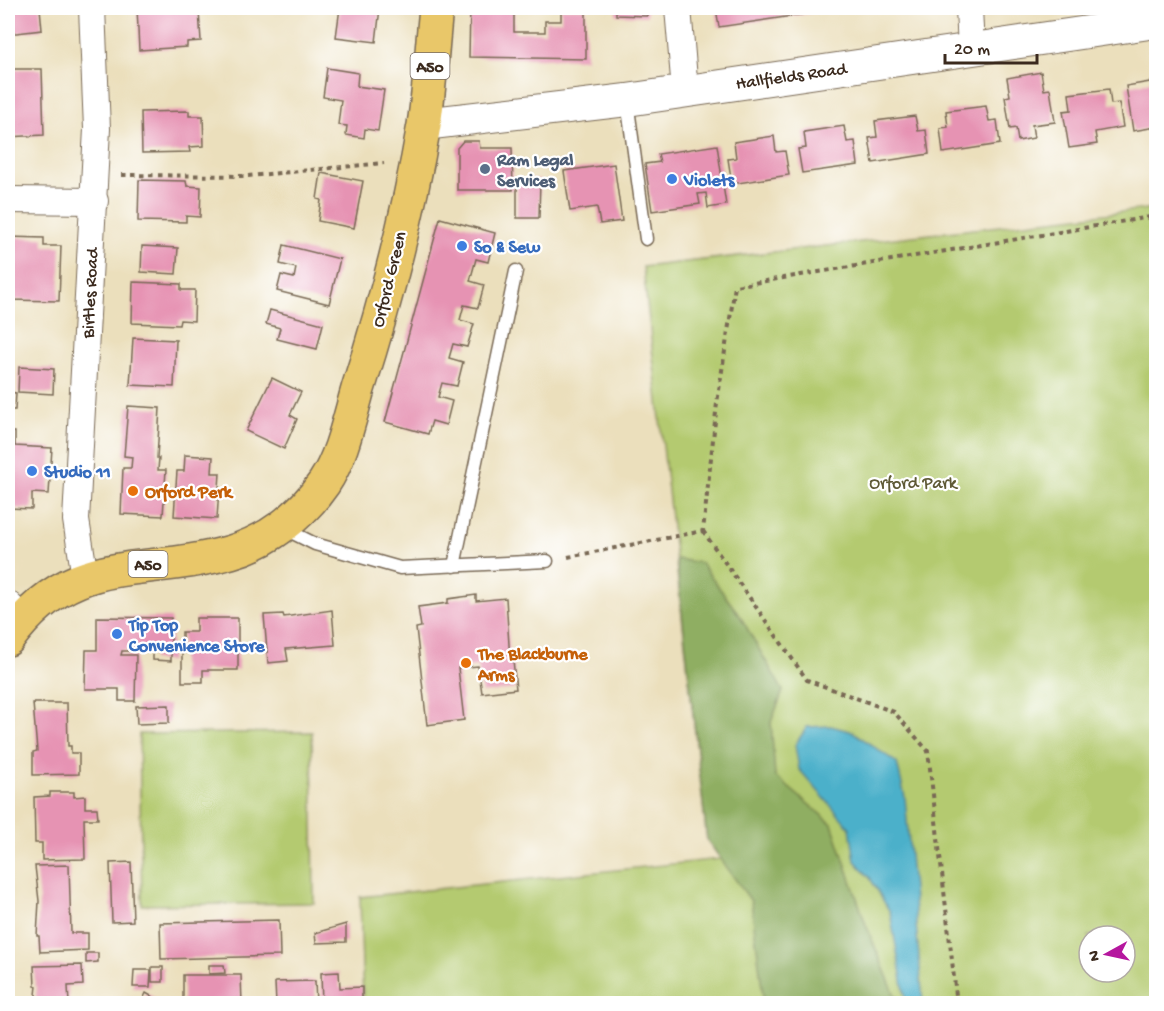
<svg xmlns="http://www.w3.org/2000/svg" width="1164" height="1011" font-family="'Gochi Hand',sans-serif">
<rect width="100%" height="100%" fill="#fff"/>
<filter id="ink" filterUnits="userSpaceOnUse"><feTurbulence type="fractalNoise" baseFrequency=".0167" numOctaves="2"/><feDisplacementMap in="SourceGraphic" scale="12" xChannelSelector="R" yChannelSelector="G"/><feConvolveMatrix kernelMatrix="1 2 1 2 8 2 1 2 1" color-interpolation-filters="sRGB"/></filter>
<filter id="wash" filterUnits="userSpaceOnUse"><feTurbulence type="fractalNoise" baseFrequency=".008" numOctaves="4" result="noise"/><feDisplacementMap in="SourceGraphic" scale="24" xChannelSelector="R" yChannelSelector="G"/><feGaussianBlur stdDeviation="1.35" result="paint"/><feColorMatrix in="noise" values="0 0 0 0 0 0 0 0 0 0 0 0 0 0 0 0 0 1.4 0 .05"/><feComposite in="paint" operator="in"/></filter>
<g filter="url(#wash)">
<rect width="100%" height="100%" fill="#ebdfbc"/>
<g fill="#b4ca6f" stroke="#787a46" stroke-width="1.5" fill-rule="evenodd">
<path d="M1156,208v795h-793l-3,-106 361,-38 -14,-19 -64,-573zM1089,936h36v36h-36z"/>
<polygon points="312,732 314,903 142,905 139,734"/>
</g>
<polygon fill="#8fae62" stroke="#656c40" stroke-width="1.5" points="676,559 701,563 740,616 783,691 771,722 775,776 832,824 866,925 898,1003 764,1003 751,901 707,840"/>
<polygon fill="#4bb0ca" stroke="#436d74" stroke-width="1.5" points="831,726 853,732 897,763 905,797 923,1003 906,1003 890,912 870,878 855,861 850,828 799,769 795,745 807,727"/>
<g id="blocks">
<g fill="#e693b3">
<polygon points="8,8 40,8 42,30 8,34"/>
<polygon points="137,8 185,8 185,11 199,11 201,41 187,42 187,47 139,50"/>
<polygon points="340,8 380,8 376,42 336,37"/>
<polygon points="470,8 514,8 514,32 545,32 545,21 561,21 561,8 586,8 586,59 469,57"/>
<polygon points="616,8 647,8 647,16 616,15"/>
<polygon points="716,8 839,8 839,9 719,27"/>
<polygon points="327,68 358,73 357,86 384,90 378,131 365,129 364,138 346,135 347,126 338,125 341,100 323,97"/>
<polygon points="8,69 42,69 44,135 8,137"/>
<polygon points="1041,72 1044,90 1050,89 1055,122 1032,125 1034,138 1018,141 1016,128 1010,129 1005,97 1010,96 1007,78"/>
<polygon points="1156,81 1156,127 1133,131 1126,86"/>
<polygon points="1109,89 1111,104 1119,103 1123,127 1095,132 1097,144 1069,148 1063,111 1071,110 1069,94"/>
<polygon points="986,106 989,121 997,120 1000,144 943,153 940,128 948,127 946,111"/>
<polygon points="189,111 189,116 203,116 204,146 189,147 190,152 142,153 141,112"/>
<polygon points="915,116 918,131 926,130 929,154 873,163 869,138 877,137 875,121"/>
<polygon points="844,126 847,142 855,141 858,165 802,173 798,149 806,148 804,132"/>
<polygon points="774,136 776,152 785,151 789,175 732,184 728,159 736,158 734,142"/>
<polygon points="463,141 479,141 480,148 512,148 513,190 457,190 457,148"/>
<polygon points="717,145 726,205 708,208 706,193 698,194 700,204 652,211 645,164 660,162 658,154"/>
<polygon points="614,164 622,221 600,224 597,207 570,211 564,171"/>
<polygon points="321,173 363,181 354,228 318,221 321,200 317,199"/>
<polygon points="517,179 540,179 539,218 517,218"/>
<polygon points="139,180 186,181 187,186 201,187 200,217 186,216 186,222 138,221"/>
<polygon points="440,218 495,233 488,262 476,259 470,281 484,285 478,308 464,305 460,320 474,324 467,347 453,344 449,358 463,362 457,386 442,383 438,397 452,401 446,425 432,421 428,434 385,422"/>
<polygon points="8,237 44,238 44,246 61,246 59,301 8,300"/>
<polygon points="284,245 340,259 329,304 277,291 281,275 294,278 296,268 280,264"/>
<polygon points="142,246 178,248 176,274 141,272"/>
<polygon points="133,282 181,284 181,290 195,290 194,321 180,320 179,325 132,323"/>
<polygon points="270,310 323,324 317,349 277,339 280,328 266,324"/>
<polygon points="133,338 176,340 174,387 130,385"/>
<polygon points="19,367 54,369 53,394 18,392"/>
<polygon points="272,378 301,392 290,415 297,419 284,449 246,431"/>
<polygon points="8,392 16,393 15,410 8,410"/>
<polygon points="128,406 160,408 157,458 159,458 158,470 166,470 163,516 121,514 123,468 131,468 132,457 124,456"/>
<polygon points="8,432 15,432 15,446 52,448 49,494 32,493 32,509 8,508"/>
<polygon points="185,455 213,457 212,473 220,473 217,519 174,516 177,471 184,471"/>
<polygon points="476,595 476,601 506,598 510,660 513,660 516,689 482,693 478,666 458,668 464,720 427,725 416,628 421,627 418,607 448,603 448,599"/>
<polygon points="332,610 335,645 286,649 288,661 268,663 264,615 283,614 284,617"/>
<polygon points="97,617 171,618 171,661 153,660 153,651 122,651 121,655 136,655 135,701 119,701 119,689 85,689 86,650 97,650"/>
<polygon points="196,618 238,618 238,670 203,670 203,682 182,682 182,632 196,632"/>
<polygon points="33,703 67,703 68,746 71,746 71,753 79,753 79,774 33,775 33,752 37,751"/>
<polygon points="169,705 169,723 137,724 136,706"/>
<polygon points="50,792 74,792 74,797 85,796 85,808 97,808 98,819 84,819 85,859 42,860 42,843 35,843 34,797 50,796"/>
<polygon points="131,862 133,921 112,922 110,863"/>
<polygon points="69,865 71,933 88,933 88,950 40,952 39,936 37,936 39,901 35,866"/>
<polygon points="279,920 280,956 161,959 160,923"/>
<polygon points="346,924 346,942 316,943 315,933"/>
<polygon points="86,953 98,953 98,962 86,963"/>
<polygon points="82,965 83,985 68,986 69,1004 35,1004 37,986 35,986 34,966"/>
<polygon points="209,965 224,965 225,973 209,974"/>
<rect x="152" y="967" width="11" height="15"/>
<polygon points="134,970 151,970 150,987 133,987"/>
<polygon points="339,972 340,988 362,987 362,1004 322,1004 321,973"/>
<polygon points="183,975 241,975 242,1004 183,1004"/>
<polygon points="315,981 316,1004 276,1004 275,982"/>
<polygon points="146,993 165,1004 141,1004"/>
</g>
</g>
</g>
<g filter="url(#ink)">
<use href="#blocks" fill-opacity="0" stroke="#796955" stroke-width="1.5"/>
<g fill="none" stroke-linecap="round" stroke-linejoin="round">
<g stroke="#796955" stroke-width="15">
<g id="service">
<polyline points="627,101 646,239"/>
<polyline points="285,529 315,544 400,568 547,561"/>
<polyline points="454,566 516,271"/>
</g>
</g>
<g stroke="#796955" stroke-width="28">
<g id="minor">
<polyline points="678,8 685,91"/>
<polyline points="969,8 971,49"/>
<polyline points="8,200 95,201"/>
<polyline points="85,577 76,520 97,129 92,8"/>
<polyline points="8,604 23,619"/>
</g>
</g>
<g stroke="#796955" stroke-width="34">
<polyline id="tertiary" points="424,124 627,100 1156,22"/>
</g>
<g stroke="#796955" stroke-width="36">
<path id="primary" d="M8,639c66,-90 132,-61 223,-87 38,-11 71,-37 93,-69 18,-27 25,-63 34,-94 27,-85 51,-176 66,-264 6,-39 8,-79 12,-117"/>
</g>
<g stroke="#796955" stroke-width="4" stroke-dasharray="4.5 4.5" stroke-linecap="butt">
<polyline points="122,175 248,176 384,163"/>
<polyline points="703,531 807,680 894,712 928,751 957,1004"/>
<polyline points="568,557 703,531 717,403 735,286 1156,216"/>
</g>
<use href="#service" stroke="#fff" stroke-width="12"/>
<use href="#minor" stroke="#fff" stroke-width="26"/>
<use href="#tertiary" stroke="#fff" stroke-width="32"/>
<use href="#primary" stroke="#e9c769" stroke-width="33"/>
</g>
</g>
<circle fill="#5c6f8a" stroke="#fff" stroke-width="2" cx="485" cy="169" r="6"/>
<g fill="#3f7fe0" stroke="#fff" stroke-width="2">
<circle cx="672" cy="179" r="6"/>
<circle cx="462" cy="246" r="6"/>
<circle cx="32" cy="471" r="6"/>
<circle cx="117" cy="634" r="6"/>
</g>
<g fill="#e8710a" stroke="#fff" stroke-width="2">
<circle cx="133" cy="491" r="6"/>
<circle cx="466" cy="663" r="6"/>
</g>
<g text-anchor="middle" stroke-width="4.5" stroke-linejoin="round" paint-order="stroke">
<g fill="#fff" stroke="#766a62" stroke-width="1.5">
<rect x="410.5" y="53" width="39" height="26" rx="4.5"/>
<rect x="128.5" y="551" width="39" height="26" rx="4.5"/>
</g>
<g font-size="16" font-weight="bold" fill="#3b2a1e">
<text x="430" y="72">A50</text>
<text x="148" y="570">A50</text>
</g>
<g font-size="18" fill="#3b2a1e" stroke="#fff">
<text transform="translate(791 75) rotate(-8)" y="6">Hallfields Road</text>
<text transform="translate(388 279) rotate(-76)" y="6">Orford Green</text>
<text transform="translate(89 293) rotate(-87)" y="6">Birtles Road</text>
</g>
<g font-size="18" font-weight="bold" fill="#4e5e75" stroke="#fff" text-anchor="start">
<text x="497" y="165">Ram Legal<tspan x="497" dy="21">Services</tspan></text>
</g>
<g font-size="18" font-weight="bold" fill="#366cbe" stroke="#fff" text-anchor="start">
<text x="684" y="185">Violets</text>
<text x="474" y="252">So &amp; Sew</text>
<text x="44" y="477">Studio 11</text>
<text x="129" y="630">Tip Top<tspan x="129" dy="21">Convenience Store</tspan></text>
</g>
<g font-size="18" fill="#5f5a36" stroke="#fff">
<text x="913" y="488">Orford Park</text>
</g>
<g font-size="18" font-weight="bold" fill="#c56008" stroke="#fff" text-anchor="start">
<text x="145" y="497">Orford Perk</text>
<text x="478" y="659">The Blackburne<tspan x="478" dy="21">Arms</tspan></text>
</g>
</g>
<rect width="1164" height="1011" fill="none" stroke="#fff" stroke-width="30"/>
<g transform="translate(1107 954) rotate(262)"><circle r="28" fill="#ffffff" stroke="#b1aaa5" stroke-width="1.5"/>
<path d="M0-4.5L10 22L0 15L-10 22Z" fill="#b5179e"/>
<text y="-9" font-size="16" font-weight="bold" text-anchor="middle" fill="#3b2a1e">N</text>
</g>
<path d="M945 54v9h92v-9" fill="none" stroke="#3b2a1e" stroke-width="3"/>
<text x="954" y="54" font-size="18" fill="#3b2a1e" stroke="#ffffff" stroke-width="4.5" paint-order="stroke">20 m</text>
</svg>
